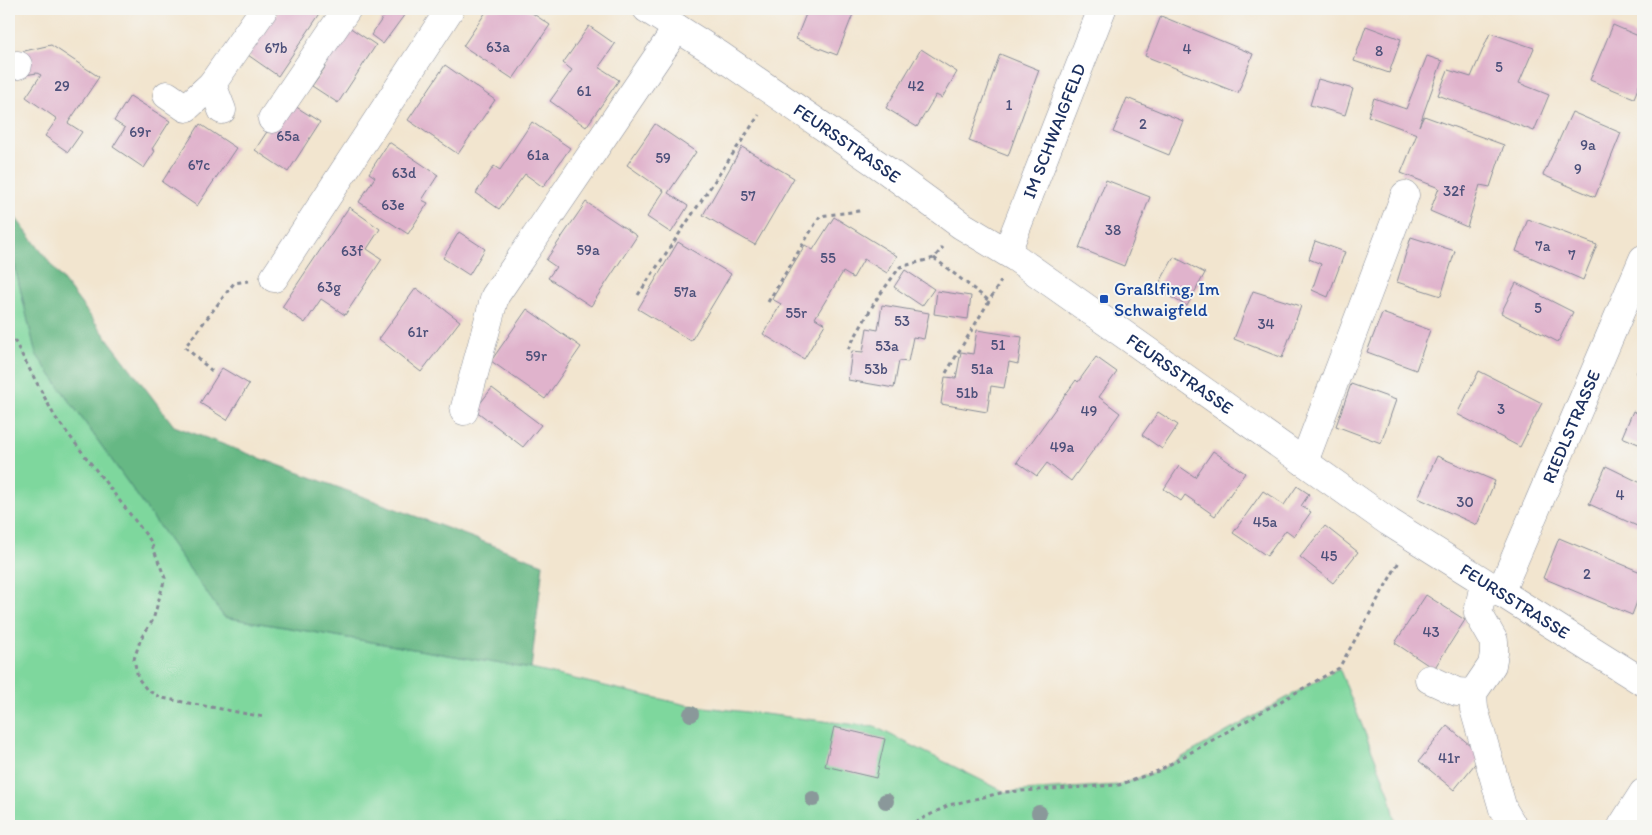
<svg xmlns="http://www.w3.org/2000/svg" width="1652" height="835" font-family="Itim,sans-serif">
<rect width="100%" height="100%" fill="#f6f6f2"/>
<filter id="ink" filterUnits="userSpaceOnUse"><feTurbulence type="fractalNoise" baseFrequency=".02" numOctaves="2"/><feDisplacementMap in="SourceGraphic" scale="10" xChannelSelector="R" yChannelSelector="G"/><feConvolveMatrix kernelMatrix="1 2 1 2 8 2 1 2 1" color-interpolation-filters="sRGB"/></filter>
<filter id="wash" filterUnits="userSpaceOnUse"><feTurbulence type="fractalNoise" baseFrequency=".0096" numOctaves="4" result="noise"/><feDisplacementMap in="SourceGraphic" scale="20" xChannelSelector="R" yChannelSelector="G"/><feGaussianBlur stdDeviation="1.12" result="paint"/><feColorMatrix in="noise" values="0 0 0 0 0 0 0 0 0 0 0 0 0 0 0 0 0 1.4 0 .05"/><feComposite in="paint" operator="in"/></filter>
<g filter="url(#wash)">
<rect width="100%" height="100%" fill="#f2e5cf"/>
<polygon fill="#7ed79d" stroke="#4c837e" points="9,242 36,354 224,617 531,669 687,705 875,727 1005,792 1119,785 1158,771 1339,668 1389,793 1397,826 9,826"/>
<polygon fill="#66b884" stroke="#407471" points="9,209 174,426 543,564 531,669 224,617 36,354 9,242"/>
<g id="blocks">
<g fill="#e0b3cc">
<polygon points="280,9 323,9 278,76 248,55"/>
<polygon points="389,9 408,10 383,44 371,35"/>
<polygon points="488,9 526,9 550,25 513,79 463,46"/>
<polygon points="808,9 855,9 837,55 796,39"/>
<polygon points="1161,16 1253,54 1238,93 1145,56"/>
<polygon points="343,23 376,45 338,103 312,86 326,66 318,60"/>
<polygon points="1613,25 1643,38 1643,76 1634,98 1590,80"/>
<polygon points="589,26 615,44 599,67 619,80 586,127 550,101 572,70 563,63"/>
<polygon points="1366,26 1401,39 1389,73 1354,61"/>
<polygon points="1490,33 1534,48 1519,83 1549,95 1534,131 1438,95 1448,70 1471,77"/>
<polygon points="51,45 99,77 68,123 82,132 68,152 45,136 57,119 26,97 41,75 37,73 25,75 20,52"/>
<polygon points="921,49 957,72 942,98 936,95 917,127 886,108"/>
<polygon points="1000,54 1039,70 1008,156 969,141"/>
<polygon points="1427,56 1442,61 1419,126 1424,116 1504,145 1490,187 1480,185 1467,227 1430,211 1439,188 1401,173 1417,134 1368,116 1374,98 1406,109"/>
<polygon points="445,65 495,100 458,154 408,120"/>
<polygon points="1318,79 1353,89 1345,115 1310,105"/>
<polygon points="130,96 170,121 152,149 155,151 144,168 113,147 125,128 114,121"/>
<polygon points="1127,98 1183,121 1169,155 1113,132"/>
<polygon points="287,101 320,122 288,172 255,150"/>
<polygon points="1572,112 1621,133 1595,197 1543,175"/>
<polygon points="532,122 570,148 543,187 525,174 499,209 476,193 494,166 500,170"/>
<polygon points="200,124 236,148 197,206 162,182"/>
<polygon points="655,124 696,152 668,193 688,206 671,233 647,217 664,191 627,165"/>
<polygon points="389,142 438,175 422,200 428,203 408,234 359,202 375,177 369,173"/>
<polygon points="742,147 794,178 755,245 703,215"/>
<polygon points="1106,180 1150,197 1124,266 1079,248"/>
<polygon points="586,202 637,236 591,306 548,278 556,267 546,260"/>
<polygon points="349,207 380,229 367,249 382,259 345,315 321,299 305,323 282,307"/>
<polygon points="834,217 897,256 887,273 864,259 853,278 843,272 815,318 825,324 804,359 763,334 781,304 772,299 805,245 813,250"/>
<polygon points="1528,219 1597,245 1583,280 1516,251"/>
<polygon points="459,232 485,249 469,275 443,258"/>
<polygon points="1411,237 1455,251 1441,296 1397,282"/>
<polygon points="1315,241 1345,252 1328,297 1312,290 1321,264 1309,259"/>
<polygon points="678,242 731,274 691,341 638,309"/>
<polygon points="1174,257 1205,273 1187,306 1156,289"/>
<polygon points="905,270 934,289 922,306 894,287"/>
<polygon points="1516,283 1573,312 1558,342 1501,313"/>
<polygon points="416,288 460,321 421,372 379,339"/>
<polygon points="937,291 971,296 968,319 934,314"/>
<polygon points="1253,291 1301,306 1282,358 1234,339"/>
<polygon points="882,305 929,313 924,339 913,337 908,362 899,361 894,388 848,380 852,351 863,352 867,328 878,330"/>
<polygon points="527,309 581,347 545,399 491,361"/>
<polygon points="1382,313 1430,330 1416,370 1367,352"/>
<polygon points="977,330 1022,337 1018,364 1009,362 1004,388 991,386 987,412 941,404 945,377 956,378 961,352 973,354"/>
<polygon points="1096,357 1117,372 1099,397 1120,413 1071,481 1047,463 1037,476 1017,462 1076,380 1078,382"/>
<polygon points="1643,357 1643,376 1636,374"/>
<polygon points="222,368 249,384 227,420 200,403"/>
<polygon points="1479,371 1542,403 1520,447 1457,414"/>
<polygon points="1351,384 1396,400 1381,443 1336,426"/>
<polygon points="492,388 541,425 523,447 475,410"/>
<polygon points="1633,411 1643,416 1643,446 1622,437"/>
<polygon points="1158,412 1178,425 1162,449 1142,435"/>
<polygon points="1213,451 1245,473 1215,516 1185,495 1181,501 1164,489 1179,466 1195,477"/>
<polygon points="1437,456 1495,481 1477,525 1418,498"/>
<polygon points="1606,466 1643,484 1643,512 1637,526 1589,504"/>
<polygon points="1297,486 1309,494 1301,506 1311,512 1294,536 1286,530 1267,556 1233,533 1263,491 1284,505"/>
<polygon points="1325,526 1358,552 1333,583 1300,557"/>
<polygon points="1559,538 1643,573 1643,586 1632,615 1543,578"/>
<polygon points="1426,595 1465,620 1434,669 1395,643"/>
<polygon points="1447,726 1482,755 1454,790 1419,761"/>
<polygon points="834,727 885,739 876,778 825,766"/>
</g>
</g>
</g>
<g filter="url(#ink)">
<use href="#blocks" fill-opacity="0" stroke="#868a96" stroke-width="1"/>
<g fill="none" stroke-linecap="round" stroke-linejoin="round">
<g stroke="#868a96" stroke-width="29">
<g id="minor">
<path id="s1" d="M647,9l71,45 168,116 75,55 55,33 373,264 254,160"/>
<polyline points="9,66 18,65"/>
<polyline points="167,95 186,108 212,84"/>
<polyline points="222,110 212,84 264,9"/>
<polyline points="272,119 347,9"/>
<path id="s2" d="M1007,252l95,-243"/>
<polyline points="274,278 450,9"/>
<polyline points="464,411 495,296 677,28"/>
<polyline points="1304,462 1405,195"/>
<polyline points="1484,583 1478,613 1494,641 1494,653 1492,665 1473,693 1474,709 1503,809 1513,826"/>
<path id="s3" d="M1500,593l143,-334"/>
<polyline points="1429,679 1457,692 1473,693"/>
<polyline points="1622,826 1643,793"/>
</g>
</g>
<g stroke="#868a96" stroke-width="3" stroke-dasharray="4 4" stroke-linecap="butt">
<polyline points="934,258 988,300"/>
<polyline points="638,295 759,115"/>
<polyline points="768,302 820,216 860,211"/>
<polyline points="14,340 55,417 150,540 165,578 153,620 141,638 134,659 138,678 147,690 162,698 264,717"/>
<polyline points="848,349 876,300 900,267 934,258 943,247"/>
<polyline points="212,371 185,347 234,283 249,281"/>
<polyline points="946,373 1001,281"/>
<polyline points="908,826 949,805 1005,792 1119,785 1158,771 1339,668 1400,560"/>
</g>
<use href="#minor" stroke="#fff" stroke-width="28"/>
</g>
<g fill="#8a989a">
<circle cx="691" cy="714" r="8"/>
<circle cx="813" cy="799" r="8"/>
<circle cx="886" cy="801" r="8"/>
<circle cx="1039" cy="813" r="8"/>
</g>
</g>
<rect fill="#1a4fb4" stroke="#f6f6f2" stroke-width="2" x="1099" y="294" width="10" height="10" rx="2.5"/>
<g text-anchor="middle" stroke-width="4" stroke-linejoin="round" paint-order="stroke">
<g font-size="15" fill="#4c507a">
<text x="498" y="52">63a</text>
<text x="276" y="53">67b</text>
<text x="1187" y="54">4</text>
<text x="1379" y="56">8</text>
<text x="1499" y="72">5</text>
<text x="62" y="91">29</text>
<text x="916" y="91">42</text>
<text x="584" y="96">61</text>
<text x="1009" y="110">1</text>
<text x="1143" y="129">2</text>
<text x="140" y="137">69r</text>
<text x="288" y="141">65a</text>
<text x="1588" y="150">9a</text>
<text x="538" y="160">61a</text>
<text x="663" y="163">59</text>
<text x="199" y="170">67c</text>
<text x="1578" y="174">9</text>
<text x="404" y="178">63d</text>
<text x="1454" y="196">32f</text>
<text x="748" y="201">57</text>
<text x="393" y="210">63e</text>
<text x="1113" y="235">38</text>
<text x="1543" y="251">7a</text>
<text x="588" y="255">59a</text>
<text x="352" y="256">63f</text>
<text x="1572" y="260">7</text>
<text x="828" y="263">55</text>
<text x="329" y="292">63g</text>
<text x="685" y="297">57a</text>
<text x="1538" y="313">5</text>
<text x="796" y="318">55r</text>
<text x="902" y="326">53</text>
<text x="1266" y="329">34</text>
<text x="418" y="337">61r</text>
<text x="998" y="350">51</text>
<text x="887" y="351">53a</text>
<text x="536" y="361">59r</text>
<text x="876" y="374">53b</text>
<text x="982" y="374">51a</text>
<text x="967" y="398">51b</text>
<text x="1501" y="414">3</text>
<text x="1089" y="416">49</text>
<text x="1062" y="452">49a</text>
<text x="1620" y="500">4</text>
<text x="1465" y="507">30</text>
<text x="1265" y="527">45a</text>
<text x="1329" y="561">45</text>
<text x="1587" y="579">2</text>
<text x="1431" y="637">43</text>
<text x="1449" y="763">41r</text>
</g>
<g font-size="18" fill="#1b2f5e" stroke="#f6f6f2">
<text dy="6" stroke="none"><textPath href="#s2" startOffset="130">IM SCHWAIGFELD</textPath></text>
<text dy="6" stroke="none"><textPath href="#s1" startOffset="241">FEURSSTRASSE</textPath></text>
<text dy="6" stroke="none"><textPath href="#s1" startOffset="646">FEURSSTRASSE</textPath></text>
<text dy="6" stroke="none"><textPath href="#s3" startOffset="181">RIEDLSTRASSE</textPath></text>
<text dy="6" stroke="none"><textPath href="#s1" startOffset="1051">FEURSSTRASSE</textPath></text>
</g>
<g font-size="18" fill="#164399" stroke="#f6f6f2" text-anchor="start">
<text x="1114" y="295">Graßlfing, Im<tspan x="1114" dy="21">Schwaigfeld</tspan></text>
</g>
</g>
<rect width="1652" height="835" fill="none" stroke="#f6f6f2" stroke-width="30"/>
</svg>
